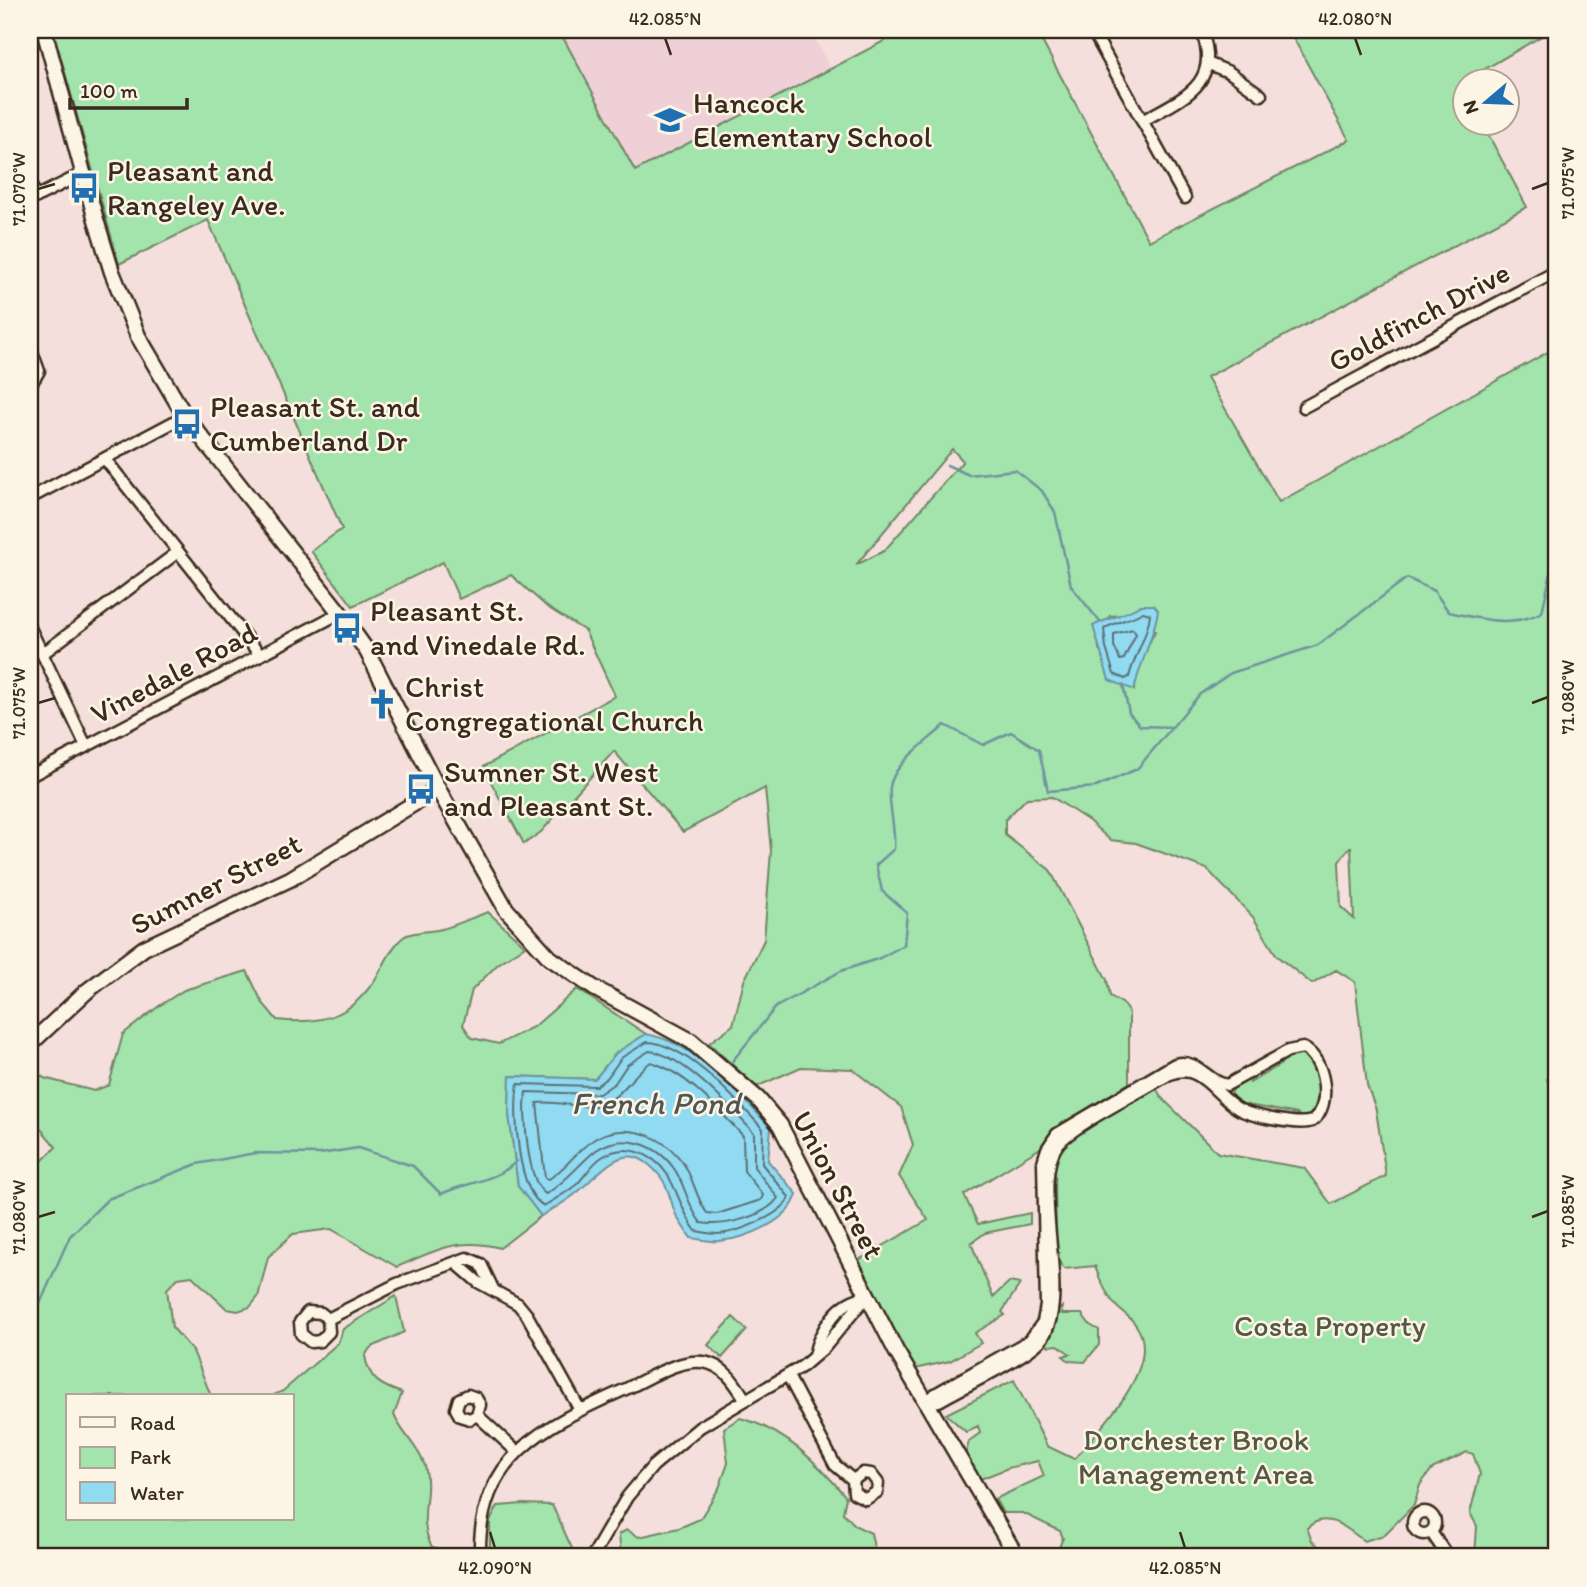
<svg xmlns="http://www.w3.org/2000/svg" width="1587" height="1587" font-family="Itim,sans-serif">
<rect width="100%" height="100%" fill="#f4dfdc"/>
<filter id="ink" filterUnits="userSpaceOnUse"><feTurbulence type="fractalNoise" baseFrequency=".0143" numOctaves="2"/><feDisplacementMap in="SourceGraphic" scale="14" xChannelSelector="R" yChannelSelector="G"/><feConvolveMatrix kernelMatrix="1 2 1 2 8 2 1 2 1" color-interpolation-filters="sRGB"/></filter>
<g filter="url(#ink)">
<polygon fill="#eed0d6" points="559,30 810,30 831,69 635,171"/>
<g fill="#a3e3ac" stroke="#6f8665" stroke-width="2" fill-rule="evenodd">
<path d="M53,30h506l76,141 270,-141h49l6,9 17,-9h59l113,211 200,-101 -60,-110h263l-91,53 3,6v33l18,1 45,84 -320,170 72,125 278,-155v728l-10,4 10,21v457h-82l2,-31 -7,-13 10,-39 -7,-20 -6,-2 -35,17 -12,16 -6,20 -30,30 -20,6c-16,-12 -38,-32 -57,-13l5,13 20,16h-277l8,-19 -3,-7 -37,-18h-20l-8,-14 49,-23 -6,-15 -30,7 -35,14 -10,-18 6,-23 11,-8 -2,-7 -12,6 -20,-18 68,-34 33,66 27,13c24,-28 89,-93 63,-132 -4,-8 -12,-13 -19,-19 -10,-11 -18,-27 -23,-42l-31,3 -8,-12 -1,-92 9,-23 92,-54 6,10 56,55 86,15 27,36 55,-28 -10,-66 -9,-25 -12,-103 -19,-12 -24,14 -35,-28 -24,-39 -46,-48 -71,-26 -26,-3 -21,-19 -37,-24 -25,1 -22,22v15l45,35 57,110 3,16 12,7 7,10v70l-70,43 -17,21 -78,48 14,29 52,-11v11l-45,9 -14,10 22,54 16,-15 11,2 -18,28 3,3 -30,18 6,10 -31,18 -36,8 -57,-108 71,-41 -29,-44 14,-31 -12,-38 -49,-38 -51,-2 -45,20 -47,-44 24,-18 11,-44 20,-41 7,-89 -6,-63 -82,44 -69,-81 -73,81 -17,12 -41,-77 132,-71 -30,-65 -38,-24 -36,-32 -52,24 -16,-37 -90,44 -42,-55 31,-22 -134,-309 -89,44zM952,449l11,12 -79,90 -28,14zM1141,605l14,26 -14,28 -7,31 -35,-41 -1,-15 12,-18 15,-1zM1350,847h1l3,72 -13,-12 -2,-45z"/>
<path d="M488,912l37,34 -27,18 -26,26 -9,35 9,13 27,6 36,-18 42,-37 69,45 -30,19 -21,26 -85,-3 -1,38 9,72 23,30 -41,32c-41,-11 -65,2 -103,19l-66,-38 -38,5 -25,23 -10,40 -8,10 -12,4 -11,-2 -35,-33 -14,2 -11,11 5,38 21,24 18,45h-143v123h224v-123h-20l11,-5 55,-48 5,-14 53,-33 8,36 -34,16 -5,8c4,24 16,30 37,37l-8,22c8,19 25,32 31,51 8,30 -9,51 7,81l30,6 3,4h-435v-384l26,-26 -26,-31v-49l14,11 50,13 15,-6 14,-51 36,-28 25,-16 63,-19 15,31 15,18c51,6 81,-7 106,-54 5,-9 12,-24 22,-30 10,-5 26,-4 37,-7 15,-4 31,-12 46,-17z"/>
<polygon points="1299,1050 1315,1061 1321,1097 1314,1118 1296,1118 1298,1114 1236,1103 1231,1093 1236,1084 1249,1078 1250,1083 1281,1064 1284,1056"/>
<polygon points="1062,1307 1062,1314 1082,1314 1090,1325 1099,1330 1099,1345 1085,1362 1069,1361 1063,1356 1070,1354 1058,1345 1049,1346 1046,1343 1056,1313"/>
<polygon points="733,1317 747,1330 722,1358 708,1345"/>
<path d="M740,1418c44,11 78,45 106,79l-3,16 13,13 15,7 5,24h-255l-2,-23 8,-4 12,7 40,-9 21,-9 19,-31 9,-25 -4,-35z"/>
<polygon points="523,1504 552,1505 576,1557 490,1557 490,1521 498,1506"/>
</g>
<g fill="#90daf2" stroke="#6e949d" stroke-width="2">
<path d="M1141,605h13l4,5c-4,28 -18,52 -24,80l-25,-10 -16,-54c17,-9 32,-11 48,-21z"/>
<path d="M646,1034c51,9 91,58 125,94l-3,33 29,33c-7,27 -51,45 -78,47 -8,1 -19,-2 -28,-3 -5,-7 -11,-15 -15,-23 -6,-14 -6,-26 -16,-39 -32,-40 -53,-10 -79,13 -11,11 -27,19 -40,27l-23,-30 -9,-72 1,-38 85,3 21,-26z"/>
</g>
<g fill="none" stroke-linecap="round" stroke-linejoin="round">
<g stroke="#5d7073" stroke-width="2">
<path d="M1143,612l7,2c-2,22 -16,42 -21,63l-4,2 -11,-5 -8,-26 -2,-19c9,-7 26,-9 39,-17z"/>
<polygon points="1133,629 1136,634 1124,659 1120,660 1114,646 1114,634"/>
<path d="M647,1042c39,1 90,59 116,87l-1,35 27,33c-5,18 -53,36 -71,37 -7,0 -16,-2 -22,-3 -14,-18 -17,-38 -29,-57 -14,-21 -42,-32 -65,-17 -11,7 -17,20 -26,28 -10,8 -21,14 -32,21 -27,-14 -31,-94 -26,-122l78,2 12,-9 13,-19z"/>
<path d="M649,1051c32,2 83,58 105,82v34l24,31c-13,19 -55,29 -77,25 -13,-16 -15,-36 -26,-53 -17,-26 -53,-39 -80,-19 -17,14 -29,31 -49,43 -19,-10 -23,-81 -20,-102l73,2 16,-11 12,-18z"/>
<path d="M651,1062c36,11 67,47 92,74l1,35 19,24 -2,5 -44,14 -10,-1c-11,-14 -13,-36 -26,-53 -22,-28 -62,-40 -92,-17 -15,11 -24,26 -40,36l-4,-1 -8,-75c21,-4 50,10 70,-1 18,-9 26,-29 44,-40z"/>
</g>
<g stroke="#6e949d" stroke-width="2.5">
<polyline points="947,465 969,475 1015,470 1042,491 1055,512 1071,586 1100,622"/>
<polyline points="1123,685 1129,713 1140,726 1171,727"/>
<path d="M730,1064l46,-57 65,-36 39,-13 24,-13 3,-32 -25,-22 -6,-26 18,-16c2,-20 -6,-44 -4,-62 3,-24 39,-46 55,-62l38,20 28,-13 28,18 9,41 48,-4 41,-18 63,-75 31,-21 87,-28 89,-67 27,13 15,21c32,7 63,16 93,0l15,-66"/>
<path d="M30,1326l40,-90 38,-37 89,-35 58,-11 65,1 38,-6 55,18 28,28c26,-12 54,-12 76,-33"/>
</g>
<g stroke="#3b2a1e" stroke-width="15">
<g id="street">
<polyline points="1092,30 1185,198"/>
<polyline points="1209,64 1229,72 1261,95"/>
<path d="M1142,121c41,-23 81,-37 59,-91"/>
<polyline points="30,184 37,197"/>
<polyline points="30,200 84,173"/>
<polyline points="30,346 39,371 30,386"/>
<polyline points="1304,407 1557,271"/>
<polyline points="105,459 260,655"/>
<polyline points="30,498 185,416"/>
<polyline points="30,628 86,746"/>
<polyline points="42,654 178,552"/>
<polyline points="30,776 340,613"/>
<path d="M1303,1048c22,10 30,59 9,73 -13,5 -63,-5 -75,-13 -23,-14 -38,-48 -69,-33 -24,15 -94,50 -109,68 -32,39 16,158 -19,198 -14,16 -79,47 -101,60l-13,3 9,-10 95,-54 13,-18 3,-17 -3,-143 4,-13 10,-15 118,-70c24,-6 31,18 52,21l61,-34z"/>
<polyline points="456,1263 478,1282 518,1304 527,1315 580,1410"/>
<polyline points="328,1319 321,1313 308,1312 300,1322 301,1334 311,1342 320,1341 329,1332 328,1319 397,1284 467,1258 481,1264 493,1289"/>
<path d="M814,1356c5,-26 25,-56 52,-59"/>
<polyline points="788,1376 835,1465 853,1480 854,1493 866,1499 877,1492 878,1483 871,1474 863,1473 853,1480"/>
<polyline points="477,1415 480,1405 476,1398 468,1395 459,1399 456,1409 460,1416 470,1419 477,1415 516,1451"/>
<circle cx="1424" cy="1523" r="11"/>
<polyline points="1431,1532 1448,1557"/>
<path d="M480,1557c-3,-103 67,-132 148,-169 22,-10 50,-29 75,-26 21,3 32,21 42,37"/>
<polyline points="592,1557 627,1497 653,1466 700,1427 803,1366 824,1348 866,1297"/>
</g>
</g>
<g stroke="#3b2a1e" stroke-width="19">
<g id="secondary">
<polyline points="44,30 96,220 112,272 138,336 185,416 340,613 367,651 438,789 506,909 550,958 594,988 691,1041 758,1099 780,1125 896,1351 1017,1557"/>
<polyline points="30,1044 87,991 144,948 290,879 438,789"/>
</g>
</g>
<use href="#street" stroke="#fcf5e5" stroke-width="10"/>
<use href="#secondary" stroke="#fcf5e5" stroke-width="14"/>
</g>
</g>
<path fill="none" stroke="#3b2a1e" stroke-width="2.5" d="M665,38l6,17M1355,38l6,17M38,189l17,-5M1532,189l16,-6M38,703l17,-5M1532,703l16,-6M38,1217l17,-5M1532,1217l16,-6M490,1532l5,16M1180,1532l5,16"/>
<defs>
<g id="school-bare" transform="scale(2.415)"><path d="M0-5L7-2L0 1L-7-2ZM-4 1L0 2.5L4 1V4Q0 6-4 4Z" fill="#1f6fb2" stroke="#fcf5e5" stroke-width="2.5" paint-order="stroke"/></g>
<g id="bus-bare" transform="scale(2.415)"><path d="M-5-6H5V4H4V6H2V4H-2V6H-4V4H-5ZM-3.5-4V0h7V-4ZM-3.5 1.2v1.5H-2V1.2ZM2 1.2v1.5H3.5V1.2Z" fill="#1f6fb2" stroke="#fcf5e5" stroke-width="2.5" paint-order="stroke"/></g>
<g id="church-bare" transform="scale(2.415)"><path d="M-1.2-6h2.4v3.5h3.3v2.4h-3.3V6h-2.4V-.1h-3.3v-2.4h3.3Z" fill="#1f6fb2" stroke="#fcf5e5" stroke-width="2.5" paint-order="stroke"/></g>
</defs>
<g fill-rule="evenodd">
<use href="#school-bare" x="670" y="120"/>
<use href="#bus-bare" x="84" y="188"/>
<use href="#bus-bare" x="187" y="424"/>
<use href="#bus-bare" x="347" y="628"/>
<use href="#church-bare" x="382" y="704"/>
<use href="#bus-bare" x="421" y="789"/>
</g>
<g text-anchor="middle" stroke-width="5" stroke-linejoin="round" paint-order="stroke">
<g font-size="30" fill="#3b2a1e" stroke="#fcf5e5" text-anchor="start">
<text x="693" y="113">Hancock<tspan x="693" dy="34">Elementary School</tspan></text>
<text x="107" y="181">Pleasant and<tspan x="107" dy="34">Rangeley Ave.</tspan></text>
<text x="210" y="417">Pleasant St. and<tspan x="210" dy="34">Cumberland Dr</tspan></text>
<text x="370" y="621">Pleasant St.<tspan x="370" dy="34">and Vinedale Rd.</tspan></text>
<text x="405" y="697">Christ<tspan x="405" dy="34">Congregational Church</tspan></text>
<text x="444" y="782">Sumner St. West<tspan x="444" dy="34">and Pleasant St.</tspan></text>
</g>
<g font-size="30" fill="#3b2a1e" stroke="#fcf5e5">
<text transform="translate(1419 317) rotate(-28)" y="10">Goldfinch Drive</text>
<text transform="translate(174 673) rotate(-28)" y="10">Vinedale Road</text>
<text transform="translate(216 884) rotate(-27)" y="10">Sumner Street</text>
<text transform="translate(838 1185) rotate(62)" y="10">Union Street</text>
</g>
<g font-size="30" fill="#555842" stroke="#fcf5e5">
<text x="1330" y="1336">Costa Property</text>
<text x="1196" y="1450">Dorchester Brook<tspan x="1196" dy="34">Management Area</tspan></text>
</g>
<g font-size="32" font-style="italic" fill="#505653" stroke="#fcf5e5">
<text x="656" y="1114">French Pond</text>
</g>
</g>
<rect width="1587" height="1587" fill="none" stroke="#fcf5e5" stroke-width="77"/>
<rect x="66" y="1394" width="228" height="126" fill="#fcf5e5" stroke="#afa495" stroke-width="2"/>
<rect x="80" y="1417" width="35" height="10" fill="#fcf5e5" stroke="#afa495" stroke-width="2"/>
<text x="130" y="1430" font-size="21" fill="#3b2a1e">Road</text>
<rect x="80" y="1447" width="35" height="21" fill="#a3e3ac" stroke="#afa495" stroke-width="2"/>
<text x="130" y="1464" font-size="21" fill="#3b2a1e">Park</text>
<rect x="80" y="1482" width="35" height="21" fill="#90daf2" stroke="#afa495" stroke-width="2"/>
<text x="130" y="1500" font-size="21" fill="#3b2a1e">Water</text>
<g transform="translate(1486 102) rotate(251)"><circle r="33" fill="#fcf5e5" stroke="#afa495" stroke-width="2"/>
<path d="M0-5L12 26L0 18L-12 26Z" fill="#1f6fb2"/>
<text y="-10" font-size="19" font-weight="bold" text-anchor="middle" fill="#3b2a1e">N</text>
</g>
<path d="M70 98v10h117v-10" fill="none" stroke="#3b2a1e" stroke-width="3.5"/>
<text x="80" y="98" font-size="21" fill="#3b2a1e" stroke="#fcf5e5" stroke-width="5" paint-order="stroke">100 m</text>
<rect x="38" y="38" width="1510" height="1510" fill="none" stroke="#3b2a1e" stroke-width="2.5"/>
<g font-size="18" text-anchor="middle" fill="#3b2a1e">
<text x="665" y="25">42.085°N</text>
<text x="1355" y="25">42.080°N</text>
<text transform="translate(1568 183) rotate(-90)" y="6">71.075°W</text>
<text transform="translate(19 189) rotate(-90)" y="6">71.070°W</text>
<text transform="translate(1568 697) rotate(-90)" y="6">71.080°W</text>
<text transform="translate(19 703) rotate(-90)" y="6">71.075°W</text>
<text transform="translate(1568 1211) rotate(-90)" y="6">71.085°W</text>
<text transform="translate(19 1217) rotate(-90)" y="6">71.080°W</text>
<text x="495" y="1574">42.090°N</text>
<text x="1185" y="1574">42.085°N</text>
</g>
</svg>
